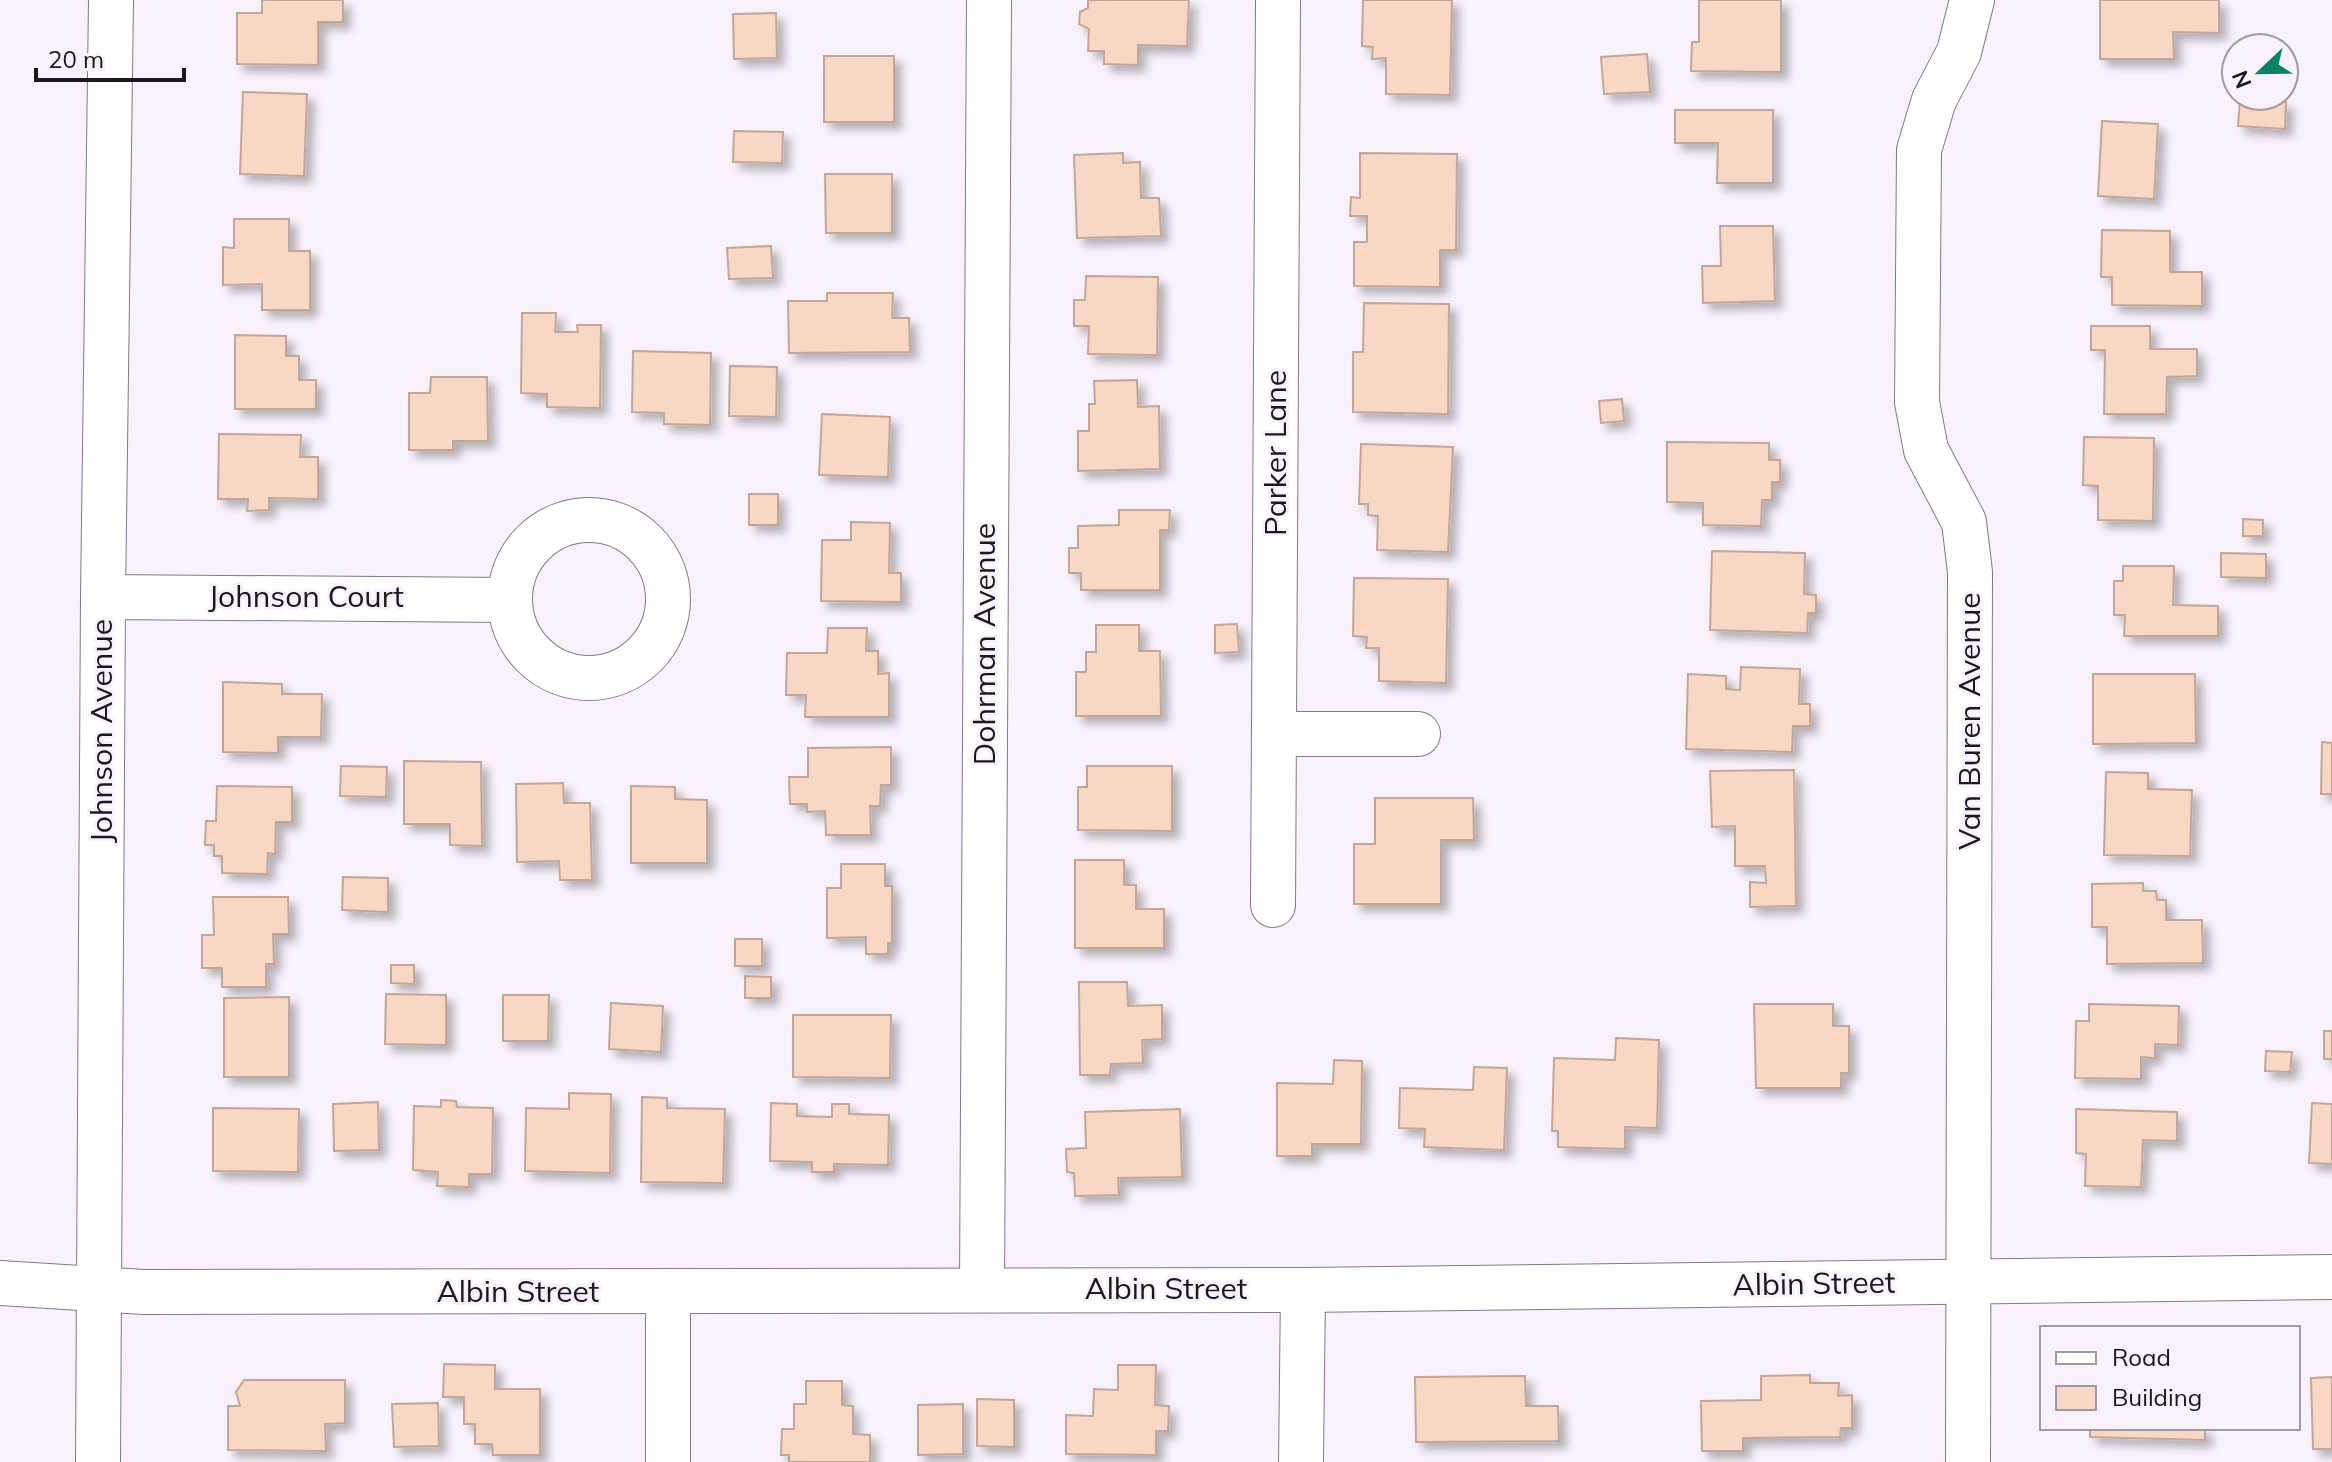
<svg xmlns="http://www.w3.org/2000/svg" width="2332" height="1462" font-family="Mulish,sans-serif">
<defs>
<filter id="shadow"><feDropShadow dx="7" dy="7" stdDeviation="4" flood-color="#0004"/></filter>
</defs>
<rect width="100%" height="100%" fill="#f9f2fc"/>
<g fill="#f8d7c5" stroke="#c1a798" stroke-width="2" filter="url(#shadow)">
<polygon points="262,0 343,0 343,22 318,22 318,65 237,64 237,13 262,13"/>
<polygon points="1088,0 1189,0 1187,46 1138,45 1138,65 1104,64 1104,51 1088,51 1089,29 1079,24 1080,12 1088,8"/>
<polygon points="1363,0 1452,0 1450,95 1386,94 1386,58 1372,59 1373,47 1362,46"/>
<polygon points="1699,0 1781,0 1781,72 1691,71 1692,42 1699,42"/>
<polygon points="2100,0 2219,0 2219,33 2173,32 2174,59 2100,59"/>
<polygon points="776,13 777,58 734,59 733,14"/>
<polygon points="1647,54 1650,92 1604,94 1601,57"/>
<rect x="824" y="56" width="70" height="66"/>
<polygon points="243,92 307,94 304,176 240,174"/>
<polygon points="2240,99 2286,102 2285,129 2238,126"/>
<polygon points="1675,110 1773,110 1773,183 1717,183 1718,143 1675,143"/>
<polygon points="2102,121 2158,124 2154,199 2098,196"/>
<polygon points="734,131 783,132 782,163 733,162"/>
<polygon points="1123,153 1123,163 1140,162 1141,198 1159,198 1161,236 1077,238 1074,155"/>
<polygon points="1360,153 1457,154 1456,250 1440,250 1440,287 1354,286 1354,242 1367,242 1367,216 1350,216 1351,197 1360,198"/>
<polygon points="825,174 892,174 892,233 826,233"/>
<polygon points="234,219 289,219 289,251 310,251 310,310 262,310 262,284 223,285 223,247 234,248"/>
<polygon points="1720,226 1773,226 1775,301 1703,303 1702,266 1721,266"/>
<polygon points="2102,230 2170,231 2170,272 2202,272 2202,306 2112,305 2112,277 2101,277"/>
<polygon points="771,246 773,278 729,279 727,248"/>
<polygon points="1086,276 1158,277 1157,355 1088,354 1089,326 1074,326 1074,300 1085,300"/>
<polygon points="827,293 893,293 892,318 909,318 910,352 789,353 788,301 827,301"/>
<polygon points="1364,303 1449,304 1448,414 1353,412 1353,352 1363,352"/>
<polygon points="522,313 556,313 555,332 578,332 577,325 601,325 600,408 547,407 547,394 521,393"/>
<polygon points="2091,326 2150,326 2150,349 2197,349 2197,376 2167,377 2166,414 2104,414 2105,350 2091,350"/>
<polygon points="235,335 286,336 286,356 299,356 299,380 316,380 316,409 235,409"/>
<polygon points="633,351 711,353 710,425 664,424 664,413 632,412"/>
<polygon points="730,366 777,367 776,417 729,416"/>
<polygon points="431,377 487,377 488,441 453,441 453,450 409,450 409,393 430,393"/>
<polygon points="1137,380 1138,407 1159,406 1160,469 1078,471 1078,431 1089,431 1089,404 1095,404 1094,381"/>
<polygon points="1622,399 1624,421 1601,423 1599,401"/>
<polygon points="822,414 890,417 888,477 819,475"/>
<polygon points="219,434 301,435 300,457 318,457 318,499 269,498 269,510 247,511 248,499 218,499"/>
<polygon points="2084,437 2154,438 2153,521 2098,520 2098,486 2083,485"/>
<polygon points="1667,442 1769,443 1769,460 1780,460 1780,482 1772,482 1772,500 1762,500 1761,526 1703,525 1703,503 1667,502"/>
<polygon points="1361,444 1453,447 1448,552 1377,550 1378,516 1368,515 1368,504 1359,504"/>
<rect x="749" y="494" width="29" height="31"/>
<polygon points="1119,510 1170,510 1169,530 1160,530 1160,590 1081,590 1081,573 1069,573 1069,548 1078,548 1078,526 1119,525"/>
<polygon points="2243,519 2263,520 2263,536 2243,536"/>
<polygon points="851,522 890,523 889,573 901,573 901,602 821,601 822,540 851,540"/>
<polygon points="1712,551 1805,553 1804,594 1816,595 1816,613 1808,613 1807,633 1710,630"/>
<polygon points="2221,553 2266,554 2266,578 2221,577"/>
<polygon points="2123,566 2174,566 2173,605 2218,606 2218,636 2124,636 2125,615 2114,615 2114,581 2123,581"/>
<polygon points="1354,578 1448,579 1446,683 1379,681 1379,648 1366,648 1367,637 1353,636"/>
<polygon points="1237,624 1239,652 1215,653 1215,625"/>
<polygon points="1096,625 1139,625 1139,651 1160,651 1161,716 1076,716 1076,672 1086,672 1086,652 1096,652"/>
<polygon points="828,628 867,628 866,651 878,651 878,674 889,673 889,717 805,717 806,695 786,695 787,653 827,653"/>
<polygon points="1741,667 1800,669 1799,704 1810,704 1810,726 1793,726 1792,752 1686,749 1688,674 1726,676 1726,689 1740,690"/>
<polygon points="2093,674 2195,674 2196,743 2093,744"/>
<polygon points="223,682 282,684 282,694 322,694 321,737 278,737 278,753 223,752"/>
<polygon points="2322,742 2332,743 2332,794 2321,794"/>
<polygon points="891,747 891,785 881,785 880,806 870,806 871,835 826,835 825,811 807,812 807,804 790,804 789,777 808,777 808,748"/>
<polygon points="404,761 481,762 482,846 450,845 450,824 404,824"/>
<polygon points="341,766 387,767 386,797 340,796"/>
<polygon points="1087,766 1172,766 1172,831 1078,830 1078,787 1087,787"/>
<polygon points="1794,770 1796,906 1750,907 1750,882 1766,883 1765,866 1735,866 1735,826 1712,827 1710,771"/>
<polygon points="2106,772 2148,773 2148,789 2192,790 2190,856 2104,855"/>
<polygon points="563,783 564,803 590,803 592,880 560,880 559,861 517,862 516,784"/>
<polygon points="217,786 292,787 292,822 276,822 275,854 268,853 267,874 222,873 222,856 214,856 214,845 205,845 206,821 216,821"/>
<polygon points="631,786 675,787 675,799 707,800 707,863 631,863"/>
<polygon points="1375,798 1473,798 1474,840 1441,840 1441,904 1354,904 1354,844 1375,844"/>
<polygon points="1075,860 1124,860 1124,885 1136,885 1136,909 1164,909 1164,948 1075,948"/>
<polygon points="841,864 885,864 885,886 892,886 892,943 888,943 888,954 866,954 866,937 827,938 827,888 841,888"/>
<polygon points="343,877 388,878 388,912 342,910"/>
<polygon points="2143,883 2143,891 2156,891 2157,900 2166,900 2166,920 2202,920 2203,963 2107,964 2107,927 2092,927 2092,884"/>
<polygon points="213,897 288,897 289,934 273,934 274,964 266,964 266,987 222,987 222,968 202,968 202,935 214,935"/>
<rect x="735" y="939" width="27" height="27"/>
<polygon points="391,965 414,965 414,984 391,983"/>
<polygon points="745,976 771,977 771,998 745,998"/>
<polygon points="1079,982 1127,982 1128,1006 1162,1005 1162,1039 1142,1040 1143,1063 1111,1064 1110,1075 1080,1075"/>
<polygon points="386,994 446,995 446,1045 385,1044"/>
<polygon points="503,995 549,995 548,1041 503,1041"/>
<polygon points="289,997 289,1077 224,1077 224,998"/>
<polygon points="611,1003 663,1006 661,1052 609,1049"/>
<polygon points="1754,1004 1833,1004 1833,1026 1849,1026 1849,1073 1841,1073 1841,1088 1756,1088"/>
<polygon points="2089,1004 2179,1006 2178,1045 2155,1044 2155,1058 2141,1057 2141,1079 2075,1078 2076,1021 2089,1021"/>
<polygon points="793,1015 891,1015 890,1078 793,1077"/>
<rect x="2324" y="1031" width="8" height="28"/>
<polygon points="1616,1038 1659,1040 1657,1128 1625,1127 1625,1149 1558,1147 1558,1131 1552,1131 1554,1058 1615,1060"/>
<polygon points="2266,1051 2292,1052 2290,1072 2265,1071"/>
<polygon points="1334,1060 1362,1061 1361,1144 1312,1144 1312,1156 1277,1156 1277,1083 1333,1084"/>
<polygon points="1474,1067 1507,1068 1504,1150 1424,1147 1425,1129 1399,1128 1400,1088 1473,1090"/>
<polygon points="569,1093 611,1094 610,1173 525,1171 526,1108 569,1109"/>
<polygon points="642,1097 667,1098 667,1108 725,1109 723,1183 641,1182"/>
<polygon points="441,1100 456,1101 457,1107 493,1108 492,1174 469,1174 469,1187 437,1186 438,1172 413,1170 414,1106 441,1107"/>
<polygon points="378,1102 379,1150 334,1151 333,1104"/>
<polygon points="771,1103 797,1104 797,1116 832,1117 832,1104 849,1104 849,1114 889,1115 888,1165 834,1164 834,1172 812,1172 812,1162 770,1161"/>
<polygon points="2312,1103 2332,1104 2332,1164 2309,1163"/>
<polygon points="213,1108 299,1109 298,1172 213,1171"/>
<polygon points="1180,1109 1182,1177 1118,1178 1119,1195 1075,1196 1074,1173 1067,1172 1066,1149 1086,1148 1085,1112"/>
<polygon points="2076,1109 2177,1112 2177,1141 2143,1140 2141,1187 2085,1186 2086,1154 2076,1153"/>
<polygon points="444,1364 495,1365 495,1389 540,1389 540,1455 493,1455 492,1444 475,1444 475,1424 464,1424 464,1397 443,1397"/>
<polygon points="1118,1365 1156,1365 1155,1405 1169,1406 1168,1431 1156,1431 1156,1455 1066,1454 1066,1415 1093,1416 1094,1389 1118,1390"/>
<polygon points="1810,1375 1810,1383 1839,1383 1838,1396 1852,1395 1852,1428 1841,1428 1840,1437 1743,1438 1743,1451 1702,1451 1701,1401 1761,1400 1761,1376"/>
<polygon points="1525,1376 1526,1406 1558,1406 1559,1441 1416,1442 1415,1377"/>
<polygon points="2332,1377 2332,1449 2313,1449 2311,1378"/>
<polygon points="244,1380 345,1380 345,1423 325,1424 326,1451 228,1450 228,1406 240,1406 236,1392"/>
<polygon points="806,1381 842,1381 842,1405 853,1406 853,1434 870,1435 870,1462 789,1462 789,1455 781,1455 782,1429 794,1429 794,1404 806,1404"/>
<polygon points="977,1399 1014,1400 1014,1447 977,1446"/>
<polygon points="438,1403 439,1446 394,1447 392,1404"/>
<polygon points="963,1404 963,1454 918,1455 918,1405"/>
<polygon points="2090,1428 2205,1428 2205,1440 2090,1437"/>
</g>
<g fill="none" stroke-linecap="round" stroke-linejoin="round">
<g stroke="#85768c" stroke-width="46">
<g id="minor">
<circle cx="589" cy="599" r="79"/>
<polyline points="103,597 510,600"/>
<polyline points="1275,734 1418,734"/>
<polyline points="1273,905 1278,0"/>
<polyline points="0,1283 144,1292 1303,1290 2332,1277"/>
<polyline points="982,1289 989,0"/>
<polyline points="668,1291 668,1462"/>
<polyline points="98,1462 103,597 111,0"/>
<polyline points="1301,1462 1303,1290"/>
<polyline points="1968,1462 1970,572 1964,522 1926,450 1917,402 1919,150 1934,100 1959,52 1972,0"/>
</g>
</g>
<use href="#minor" stroke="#fff" stroke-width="44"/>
</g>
<g text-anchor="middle" stroke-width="6" stroke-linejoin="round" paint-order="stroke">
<g font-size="30" fill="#1c161e" stroke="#f9f2fc">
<text transform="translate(1276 453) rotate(-90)" y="10">Parker Lane</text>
<text x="306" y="607">Johnson Court</text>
<text transform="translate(985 644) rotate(-90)" y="10">Dohrman Avenue</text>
<text transform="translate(1970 721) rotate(-90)" y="10">Van Buren Avenue</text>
<text transform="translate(102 731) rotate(-90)" y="10">Johnson Avenue</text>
<text transform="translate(1814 1284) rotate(-1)" y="10">Albin Street</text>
<text x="1166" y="1299">Albin Street</text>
<text x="518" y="1302">Albin Street</text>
</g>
</g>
<rect x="2040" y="1326" width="260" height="104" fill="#f9f2fc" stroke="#a19aa3" stroke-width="2"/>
<rect x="2056" y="1352" width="40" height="12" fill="#ffffff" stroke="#a19aa3" stroke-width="2"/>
<text x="2112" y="1366" font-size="24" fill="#1c161e">Road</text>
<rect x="2056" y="1386" width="40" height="24" fill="#f8d7c5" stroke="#a19aa3" stroke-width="2"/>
<text x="2112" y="1406" font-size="24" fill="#1c161e">Building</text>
<g transform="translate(2260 72) rotate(248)"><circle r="38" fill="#f9f2fc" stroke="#a19aa3" stroke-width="2"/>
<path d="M0-6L14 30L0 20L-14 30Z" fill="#0a8362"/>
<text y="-12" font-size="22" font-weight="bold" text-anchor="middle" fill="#1c161e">N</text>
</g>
<path d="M36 68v12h148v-12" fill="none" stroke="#1c161e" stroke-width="4"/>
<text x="48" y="68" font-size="24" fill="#1c161e" stroke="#f9f2fc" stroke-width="6" paint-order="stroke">20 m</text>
</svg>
